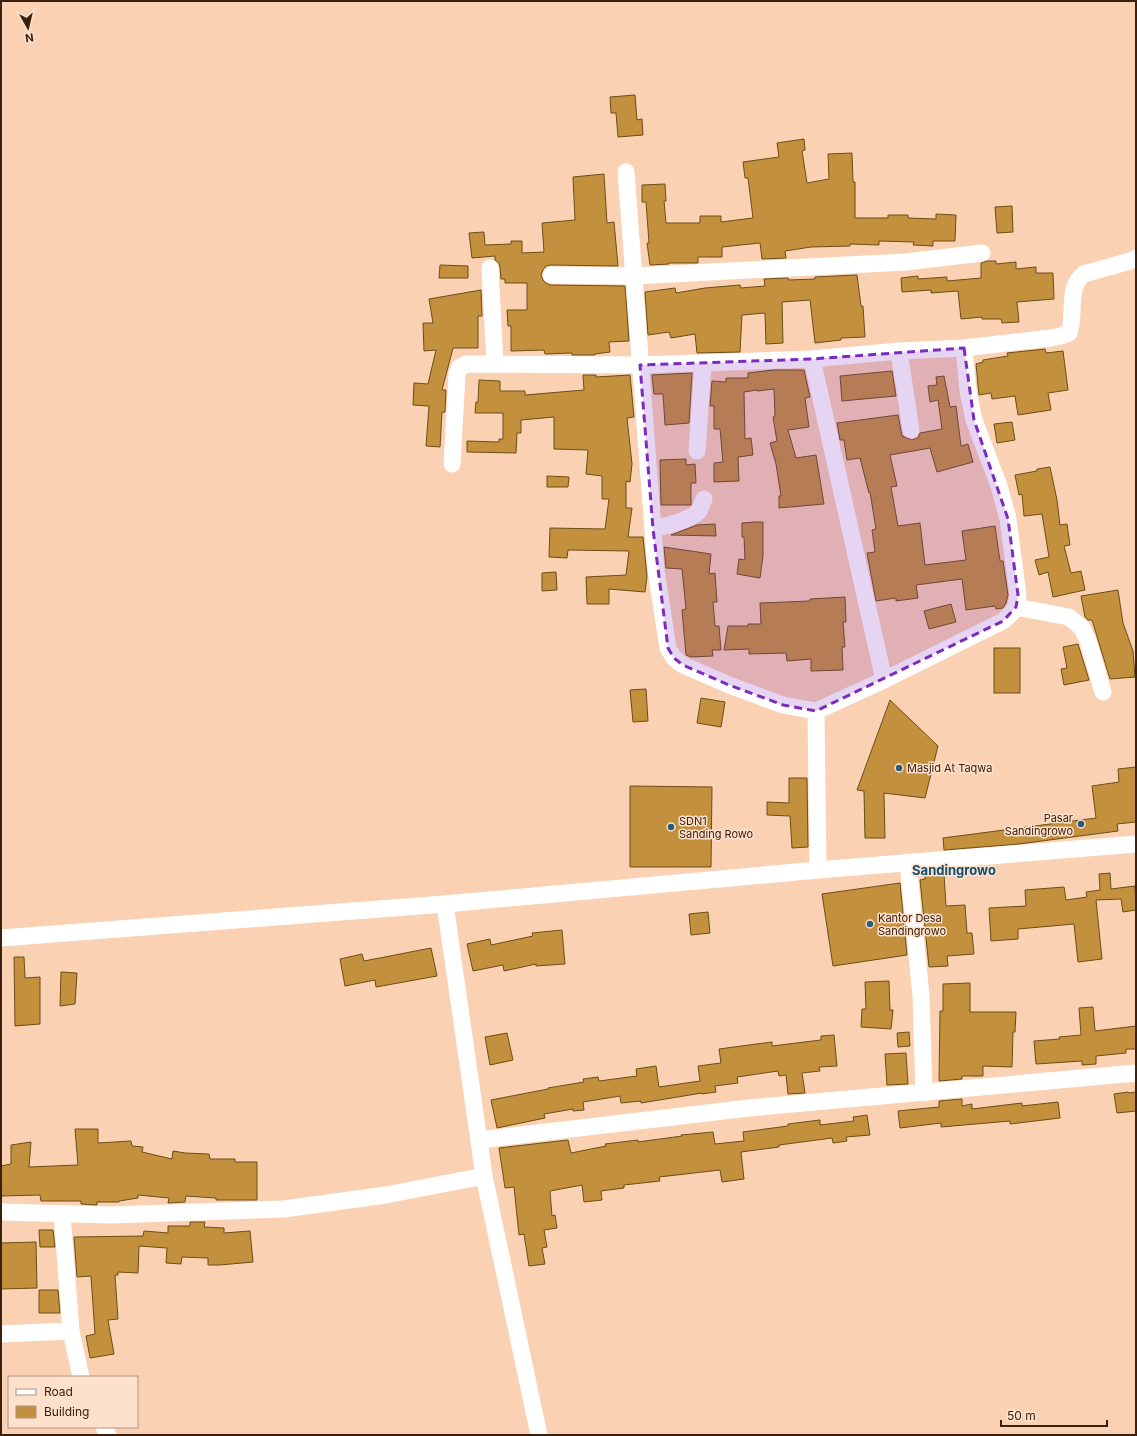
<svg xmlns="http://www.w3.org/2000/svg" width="1137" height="1436" font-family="Inter,sans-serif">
<rect width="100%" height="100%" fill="#fad1b3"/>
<g fill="#c3903d" stroke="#6c4d16">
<polygon points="635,95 637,120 642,119 643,135 618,137 616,113 611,113 610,97"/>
<polygon points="804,139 805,150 802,151 807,183 829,179 828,154 852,153 853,182 855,182 855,218 888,218 888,215 908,215 908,218 936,219 936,214 956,215 955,241 933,241 933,246 913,245 914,242 879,241 879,245 850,244 850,246 811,247 785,251 786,258 762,259 760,243 722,247 722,257 698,257 698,263 669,263 669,264 650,265 647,243 649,243 646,202 642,202 642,185 665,184 666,201 664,201 666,223 700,223 700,216 721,216 721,222 753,218 748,178 745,178 743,162 779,157 777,143"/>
<polygon points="604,174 607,223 614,222 618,266 551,265 546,266 543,270 541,275 543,280 546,283 551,285 625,286 629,341 609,342 610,352 595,354 595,355 572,355 572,353 545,354 544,350 511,351 511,326 508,326 507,310 527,310 527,283 505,283 505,279 501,279 500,267 499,263 495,260 495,256 472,258 469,233 484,232 485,245 511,244 511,241 522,241 522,253 544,252 542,223 575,220 573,177"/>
<polygon points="1012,206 1013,232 997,233 995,207"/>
<polygon points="987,261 996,261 996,264 1016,262 1016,269 1036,267 1036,273 1053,273 1054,299 1017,302 1019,322 1002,323 1001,319 982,319 982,317 961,319 958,291 931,293 931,290 902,292 901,278 918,276 918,279 947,277 947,281 981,278 981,263"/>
<polygon points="440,265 468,266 468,278 439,278"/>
<polygon points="857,275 861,306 863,306 865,337 841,338 841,340 815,343 810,300 782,302 783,343 766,344 765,313 742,315 740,352 697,353 695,334 671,338 669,332 648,335 645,292 675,288 676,293 705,288 740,285 741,288 765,286 764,279 788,278 789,280 815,279 815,277"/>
<polygon points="481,290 482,316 478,316 478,348 453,348 442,390 446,390 445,412 442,412 440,447 426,446 429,406 413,405 414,383 428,384 436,350 424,351 423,323 433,323 429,299"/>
<polygon points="1045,349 1046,353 1063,351 1068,390 1048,393 1051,410 1018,415 1015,396 992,399 991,393 979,395 976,364 983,362 983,360 1008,356 1007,353"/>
<polygon points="773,370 804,370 810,397 805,398 809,427 788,430 796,458 816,455 824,504 779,508 779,496 781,496 776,464 770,443 777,441 773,417 775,416 774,389 757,391 757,390 744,392 745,439 751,438 753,455 738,457 739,481 714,482 714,463 723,462 720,429 714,429 714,406 710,406 712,381 726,382 726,378 748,378 748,373"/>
<polygon points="892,371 896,396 842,401 840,376"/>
<polygon points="692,373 689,423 665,425 663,394 654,394 652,375"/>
<polygon points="583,375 596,375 596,377 630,375 634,417 627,418 632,464 630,482 626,481 626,508 632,508 628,537 643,537 647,576 645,592 609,589 609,604 587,604 586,577 626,575 629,551 568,550 567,558 549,557 550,528 605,529 609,499 602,499 602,476 586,474 588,450 554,449 554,417 521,420 521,433 517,433 516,453 467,452 467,441 499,442 499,439 503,439 503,413 475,413 476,402 478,402 479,380 500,381 500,391 525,391 525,395 584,390"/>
<polygon points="944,376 950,407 956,406 961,446 968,444 973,462 937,472 930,448 890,455 897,486 891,487 898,526 920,523 925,565 966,560 962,531 995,526 1000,561 1003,561 1008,595 1006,603 1003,608 996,609 995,606 966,610 962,579 916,585 918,598 896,601 896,598 876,601 867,553 875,552 872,530 876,529 870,492 869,493 860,458 847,460 844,440 840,440 837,423 898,415 902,436 912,440 918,438 920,433 942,429 938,400 930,402 928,386 937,385 936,377"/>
<polygon points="1012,422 1015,440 997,443 994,424"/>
<polygon points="686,459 686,465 695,464 696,483 691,483 691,505 661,505 660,460"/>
<polygon points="1050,467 1057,500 1060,525 1067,524 1070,545 1064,546 1071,573 1081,571 1085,590 1053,597 1048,572 1039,575 1035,560 1049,557 1042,514 1024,516 1022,494 1019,495 1015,475 1037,471 1037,469"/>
<polygon points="547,476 569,477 568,487 547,487"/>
<polygon points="755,522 763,522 763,556 760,578 737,574 739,559 745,560 744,537 742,537 742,523"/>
<polygon points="715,524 716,536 671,535 697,525"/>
<polygon points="664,547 711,554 709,574 715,573 717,602 713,602 715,626 719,626 721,650 712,650 713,656 691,657 686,655 682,610 686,609 682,569 666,568"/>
<polygon points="556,572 557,590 542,591 542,573"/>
<polygon points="1118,590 1123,623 1133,651 1135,677 1110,679 1092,620 1088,620 1085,617 1081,596"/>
<polygon points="845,597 846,622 843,622 845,647 842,647 843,670 811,671 811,659 787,661 786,653 749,654 749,649 724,650 728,626 748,626 748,624 761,624 760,603 810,601 810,599"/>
<polygon points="951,604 956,622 929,629 924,611"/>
<polygon points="1078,644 1089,680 1064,685 1061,669 1067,668 1063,647"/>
<rect x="994" y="648" width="26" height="45"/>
<polygon points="646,689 648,721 633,722 630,690"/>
<polygon points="701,698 725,702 721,727 697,723"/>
<polygon points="890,700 938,746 925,798 884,793 885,838 865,838 864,791 857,790"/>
<polygon points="1136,767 1136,822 1117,824 1118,831 1019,844 944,850 943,838 1096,818 1092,786 1119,782 1118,769"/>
<polygon points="789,778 807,778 808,847 792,848 790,816 767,815 767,802 789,803"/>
<polygon points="630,786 712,787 711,867 630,867"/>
<polygon points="1110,873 1111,889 1135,886 1136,910 1123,912 1121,899 1096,900 1102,959 1078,962 1074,924 1018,929 1018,939 991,941 989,908 1026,906 1025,890 1064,887 1066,900 1087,897 1086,892 1100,890 1099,874"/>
<polygon points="944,874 946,906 965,905 967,933 972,933 974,954 947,956 948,966 929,967 920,880 925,879 925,875"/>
<polygon points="900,883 907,955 833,966 822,894"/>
<polygon points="708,912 710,933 691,935 689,914"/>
<polygon points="562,930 565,964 536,966 536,964 504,971 503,965 473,971 467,944 490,939 491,945 533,936 532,933"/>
<polygon points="431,948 437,976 376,987 375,980 345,986 340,959 362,954 364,961"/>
<polygon points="14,957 24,957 25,978 40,977 40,1024 15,1026"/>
<polygon points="61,972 77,973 75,1004 60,1006"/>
<polygon points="889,981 890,1010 893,1010 891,1029 861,1027 862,1009 866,1009 865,982"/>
<polygon points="970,983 970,1012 1016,1012 1015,1032 1013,1032 1012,1067 983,1066 983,1076 962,1076 962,1079 939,1081 940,1011 943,1011 943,984"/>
<polygon points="1093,1007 1095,1031 1136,1026 1136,1049 1126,1049 1126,1053 1096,1056 1096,1064 1082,1065 1082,1061 1036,1064 1034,1041 1060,1039 1059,1037 1081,1035 1079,1008"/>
<polygon points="909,1032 910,1046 898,1047 897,1033"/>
<polygon points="507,1033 513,1060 490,1065 485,1037"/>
<polygon points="834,1035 837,1066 819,1067 820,1071 802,1073 805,1093 788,1094 786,1075 779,1076 778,1071 737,1077 738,1083 715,1086 716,1092 702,1094 702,1093 641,1103 641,1101 621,1103 620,1096 583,1102 584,1110 573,1111 573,1109 544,1114 545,1118 497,1128 491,1100 548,1089 548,1088 584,1082 583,1079 598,1077 599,1081 637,1076 636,1069 656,1066 659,1087 700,1081 698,1066 721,1063 719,1049 772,1042 772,1046 821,1040 821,1036"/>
<polygon points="906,1053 908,1084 887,1085 885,1054"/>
<polygon points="1128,1092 1129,1093 1136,1092 1136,1111 1117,1113 1114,1094"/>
<polygon points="962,1099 962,1106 972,1104 972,1109 1022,1103 1022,1106 1058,1102 1060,1118 1010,1124 1010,1121 941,1127 941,1123 900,1128 898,1111 939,1107 939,1101"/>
<polygon points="867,1115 870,1135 846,1137 847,1141 833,1143 832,1138 779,1145 779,1147 741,1152 744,1179 722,1182 720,1170 659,1177 660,1181 624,1185 624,1188 601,1191 602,1200 584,1202 582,1185 550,1191 552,1216 555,1215 557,1228 544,1230 547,1247 542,1248 545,1264 529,1266 524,1234 519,1235 514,1187 505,1188 499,1148 568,1140 571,1153 606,1146 605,1144 638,1140 638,1142 682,1136 681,1135 713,1132 715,1144 744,1141 743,1132 788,1126 788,1124 820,1120 820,1125 854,1121 853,1117"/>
<polygon points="75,1129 98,1129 98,1143 131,1141 132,1146 143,1147 142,1152 172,1159 173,1151 185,1153 209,1154 210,1159 235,1159 235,1162 257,1162 257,1200 216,1200 216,1198 186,1196 185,1202 168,1203 169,1198 138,1195 138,1198 119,1201 119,1202 97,1202 97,1205 81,1204 81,1201 41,1201 40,1195 1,1196 1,1166 11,1164 11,1145 31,1142 29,1167 78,1165"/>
<polygon points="190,1222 205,1222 204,1227 224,1228 224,1233 250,1231 253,1262 220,1265 208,1265 208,1258 182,1257 181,1264 166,1263 167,1248 139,1246 138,1273 118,1272 118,1275 115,1275 118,1319 108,1320 114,1354 90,1358 86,1336 95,1334 91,1276 77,1277 74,1237 143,1236 144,1231 168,1233 168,1226 190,1226"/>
<polygon points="39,1230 53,1230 55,1247 40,1247"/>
<polygon points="36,1242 37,1288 1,1289 1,1243"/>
<polygon points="39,1290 58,1290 60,1313 39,1313"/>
</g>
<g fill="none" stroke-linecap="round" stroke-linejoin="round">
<g stroke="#fff" stroke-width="17">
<path d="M626,172l30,398 12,78 6,10 9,7 46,20 54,20 33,6 68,-31 119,-59c11,-9 13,-12 15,-26l-10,-76 -9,-33 -25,-66 -6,-29 -4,-43"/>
<polyline points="490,268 495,364"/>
<polyline points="551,275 633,276 906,262 982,253"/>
<polyline points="899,351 911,430"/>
<polyline points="812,359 884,680"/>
<polyline points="697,451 703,363"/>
<path d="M452,464l5,-90 2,-6 7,-4 174,1 172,-6 87,-8 65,-3 87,-10 10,-2 8,-3c7,-19 -3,-45 15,-59l46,-13 6,-3"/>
<path d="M653,529c13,-3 36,-8 46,-18 2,-3 3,-8 5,-12"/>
<polyline points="1016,607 1069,617 1082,628 1088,641 1103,692"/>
<polyline points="816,711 818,870"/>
<polyline points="908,862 921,996 924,1093"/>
<polyline points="445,904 484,1176 539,1435"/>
<polyline points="1,938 445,904 818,870 1136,844"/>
<polyline points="479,1140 749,1108 1136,1073"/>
<polyline points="1,1212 110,1215 284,1209 386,1195 484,1176"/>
<polyline points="62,1214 71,1331 81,1377"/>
<polyline points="1,1334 71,1331"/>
<polyline points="104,1427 108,1435"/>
</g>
</g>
<path fill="#7b2cbf" fill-opacity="0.2" stroke="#7b2cbf" stroke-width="3" stroke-dasharray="8 5" stroke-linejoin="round" d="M964,348l10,72 34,99 10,76 -2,12 -13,14 -187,90 -33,-6 -54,-20 -46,-20 -9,-7 -6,-10 -15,-119 -13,-164 172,-6z"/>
<g fill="#2b5d7a" stroke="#fde1cd" stroke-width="1.5">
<circle cx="899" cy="768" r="4"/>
<circle cx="1081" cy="824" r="4"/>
<circle cx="671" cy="827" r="4"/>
<circle cx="870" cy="924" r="4"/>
</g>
<g text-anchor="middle" stroke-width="3" stroke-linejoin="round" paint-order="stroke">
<g font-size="11" fill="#3b210d" stroke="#fde1cd" text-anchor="start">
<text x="907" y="772">Masjid At Taqwa</text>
<text x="1073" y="822" text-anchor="end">Pasar<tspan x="1073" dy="13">Sandingrowo</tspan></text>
<text x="679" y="825">SDN1<tspan x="679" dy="13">Sanding Rowo</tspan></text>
<text x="878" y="922">Kantor Desa<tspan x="878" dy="13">Sandingrowo</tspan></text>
</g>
<g font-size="13" font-weight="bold" fill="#104e6e" stroke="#fde1cd">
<text x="954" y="875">Sandingrowo</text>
</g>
</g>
<rect width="1137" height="1436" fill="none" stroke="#3b210d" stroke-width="4"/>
<rect x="8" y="1376" width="130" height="52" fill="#fde1cd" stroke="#af9480"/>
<rect x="16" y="1389" width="20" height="6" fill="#ffffff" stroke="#af9480"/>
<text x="44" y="1396" font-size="12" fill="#3b210d">Road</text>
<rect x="16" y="1406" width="20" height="12" fill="#c3903d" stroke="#af9480"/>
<text x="44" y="1416" font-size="12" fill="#3b210d">Building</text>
<g transform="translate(28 28) rotate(172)" stroke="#fde1cd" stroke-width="3" paint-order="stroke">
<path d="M0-3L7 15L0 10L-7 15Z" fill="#3b210d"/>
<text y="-6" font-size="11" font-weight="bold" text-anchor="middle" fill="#3b210d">N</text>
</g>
<path d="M1001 1420v6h106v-6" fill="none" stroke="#3b210d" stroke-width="2"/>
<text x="1007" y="1420" font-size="12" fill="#3b210d" stroke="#fde1cd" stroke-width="3" paint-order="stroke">50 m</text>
</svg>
